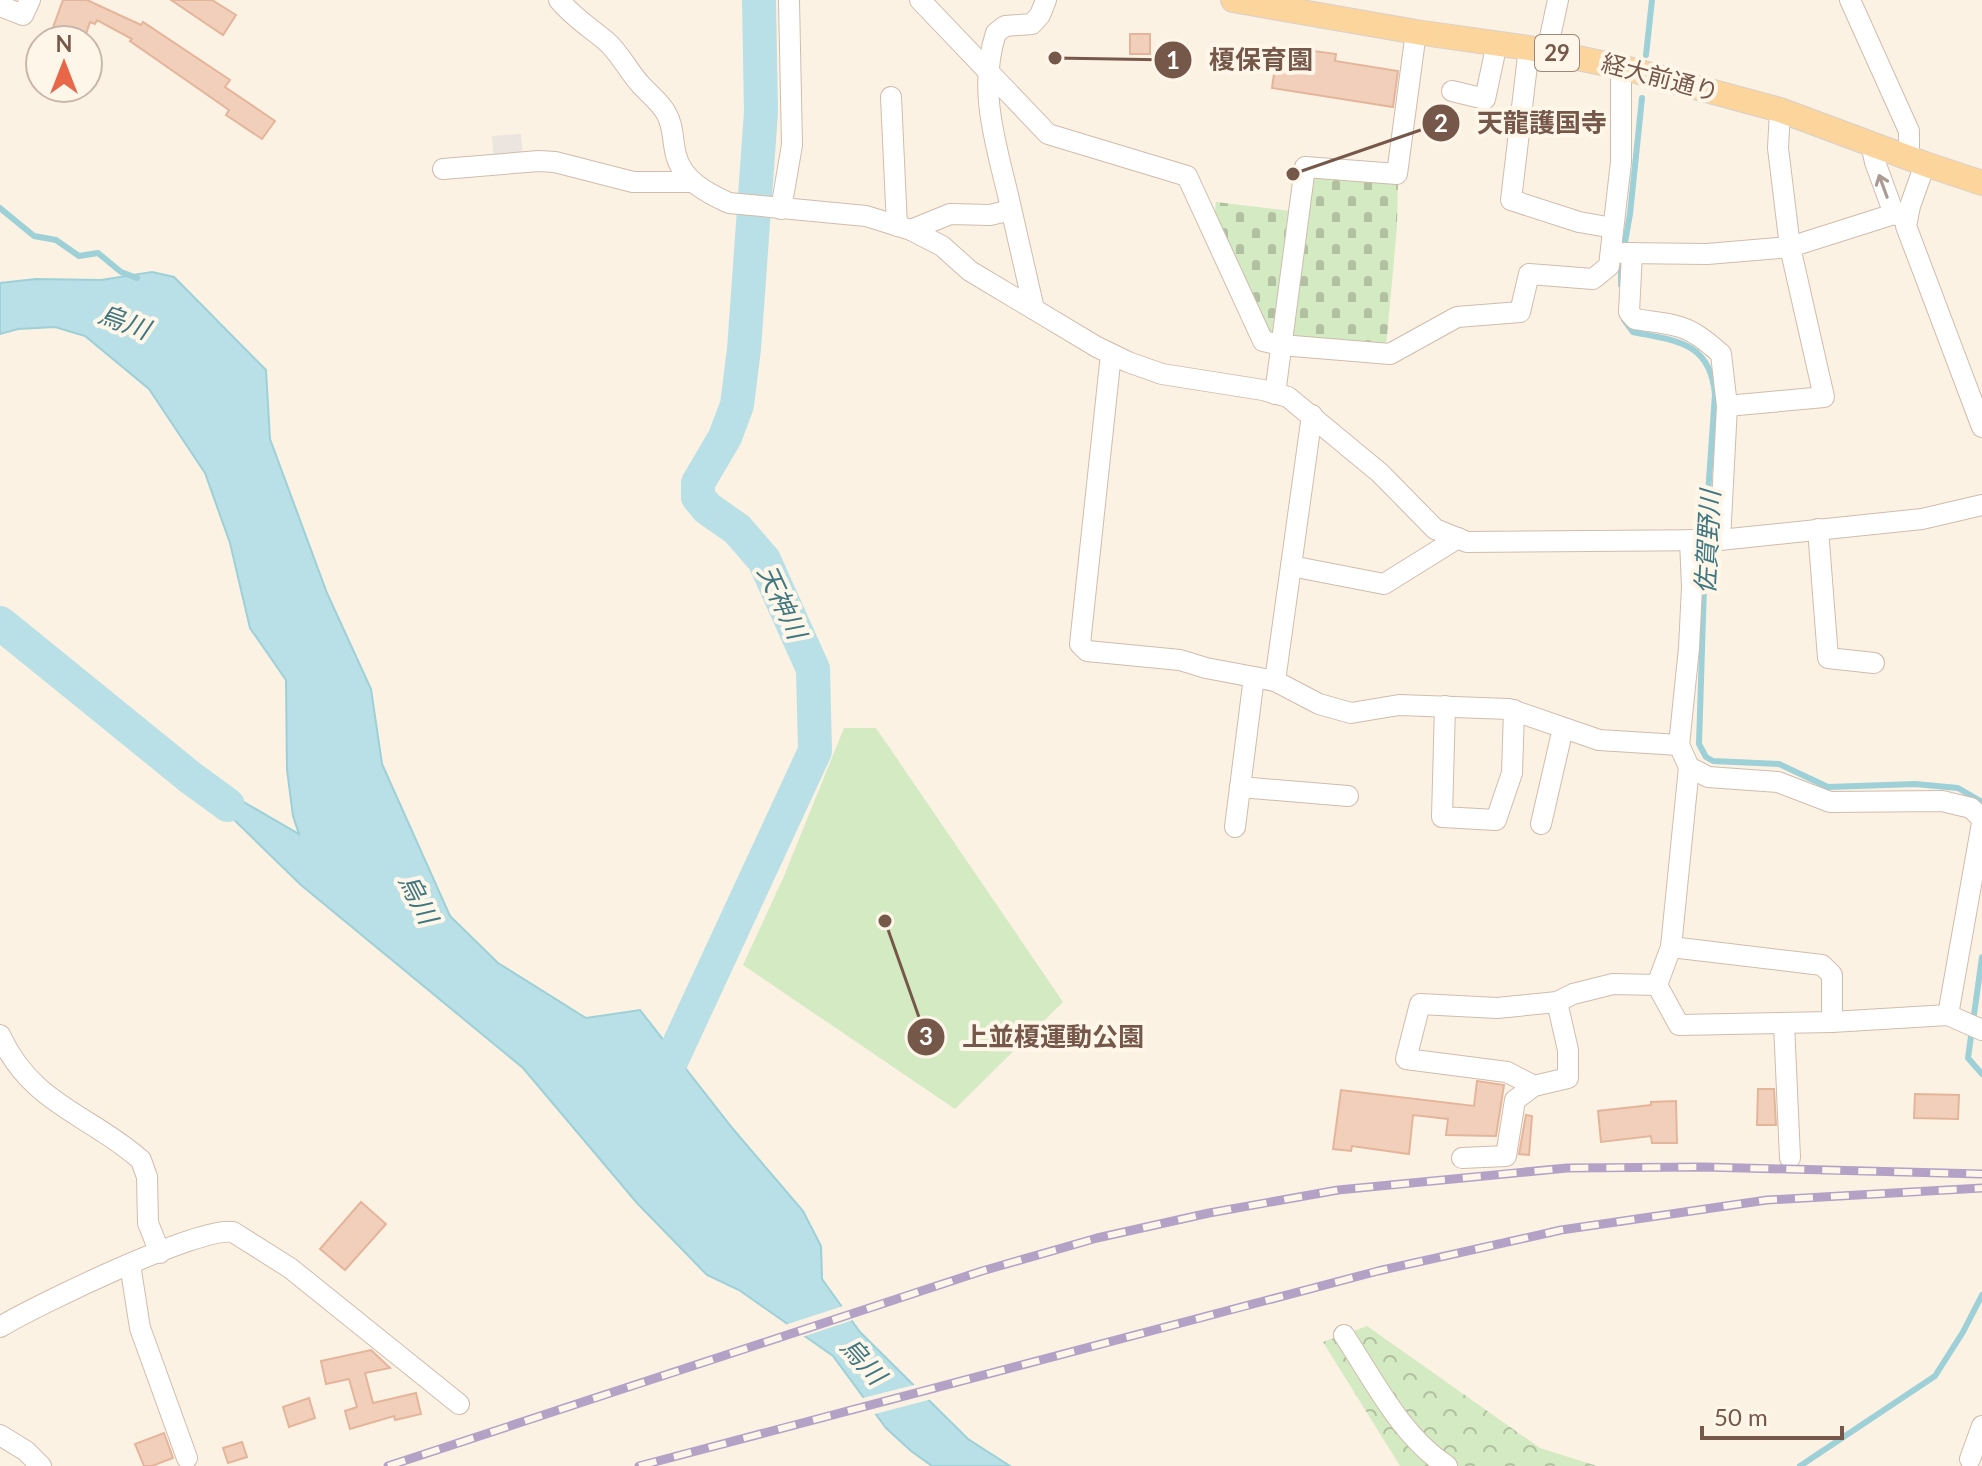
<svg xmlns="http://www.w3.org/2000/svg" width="1982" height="1466" font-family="Lato,'Noto Sans JP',sans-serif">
<defs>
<pattern id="cemetery-stones" width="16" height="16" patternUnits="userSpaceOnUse" patternTransform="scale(2)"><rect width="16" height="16" fill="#d3eac2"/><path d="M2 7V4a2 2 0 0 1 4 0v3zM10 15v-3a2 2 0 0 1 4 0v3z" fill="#b0c0a0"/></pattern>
<pattern id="park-crowns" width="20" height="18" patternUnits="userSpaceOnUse" patternTransform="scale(2)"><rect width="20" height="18" fill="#d3eac2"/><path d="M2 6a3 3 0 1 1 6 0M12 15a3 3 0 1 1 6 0" fill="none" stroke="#b0c0a0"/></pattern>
</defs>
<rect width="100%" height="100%" fill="#fcf2e4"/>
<polygon fill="#ece4de" points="521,134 523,157 494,159 492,136"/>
<g fill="url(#cemetery-stones)">
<polygon points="1312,174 1398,180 1397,227 1386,347 1288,337"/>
<polygon points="1216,202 1292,211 1278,336 1268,334 1214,220"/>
</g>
<polygon fill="url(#park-crowns)" points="1367,1326 1540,1448 1597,1466 1400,1466 1323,1342"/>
<polygon fill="#d3eac2" points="844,728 876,728 1063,1002 955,1109 743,965 784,876"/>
<polygon fill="#b8e0e6" stroke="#9ed0d8" stroke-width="2" points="152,272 174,277 266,370 270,439 327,593 371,689 382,764 450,916 498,963 586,1018 640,1010 733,1129 803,1211 821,1246 822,1279 860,1332 968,1439 1010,1466 932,1466 911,1451 886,1428 833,1356 739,1290 707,1275 637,1203 523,1068 301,885 191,778 235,797 299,834 293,816 287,770 286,680 250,628 230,543 205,473 149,389 85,336 55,327 18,329 0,334 0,283 36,279 101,280"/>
<g fill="#fcf2e4">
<polygon points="846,1305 856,1319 799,1338 782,1326"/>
<polygon points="918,1384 932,1399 871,1415 859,1399"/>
</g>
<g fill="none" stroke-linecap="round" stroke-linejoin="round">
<g stroke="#9ed0d8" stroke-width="6">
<polyline points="1646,55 1652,0"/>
<polyline points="0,208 34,236 56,240 79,256 98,253 121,272 137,278"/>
<polyline points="1621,285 1621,265 1630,214 1642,98"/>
<path d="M1624,320l9,12c44,9 77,10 82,62l-9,129 -7,221 7,13 7,4 66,3 49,23 87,-3 43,4 24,14"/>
<polyline points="1982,957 1968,1058 1982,1074"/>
<polyline points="1800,1466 1935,1376 1963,1332 1982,1295"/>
</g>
<g stroke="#b8e0e6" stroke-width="34">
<polyline points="0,623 191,778 228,805"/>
<polyline points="655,1096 815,751 813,669 764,560 737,529 707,508 698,497 698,483 725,437 737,405 744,349 761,112 759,0"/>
</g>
</g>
<g fill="#f2cfbb" stroke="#e4b59b" stroke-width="2">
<polygon points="63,0 87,0 141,25 143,22 230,80 225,87 275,121 262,139 226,115 229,110 130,41 132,39 97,20 95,24 90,22 84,40 55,40 57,35 51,33"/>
<polygon points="171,0 212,0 236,15 223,35"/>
<rect x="1130" y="34" width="20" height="20"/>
<polygon points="1278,46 1336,54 1335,61 1398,71 1393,107 1272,88"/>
<polygon points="1477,1081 1504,1085 1496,1136 1446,1135 1448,1119 1413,1115 1409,1154 1352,1146 1351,1151 1333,1149 1341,1090 1474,1106"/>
<polygon points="1758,1089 1774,1089 1776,1125 1757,1125"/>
<polygon points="1915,1094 1959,1095 1958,1119 1914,1118"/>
<polygon points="1676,1101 1677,1143 1652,1143 1651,1136 1601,1142 1598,1111 1651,1105 1651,1102"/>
<polygon points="1526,1115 1532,1116 1529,1155 1519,1154"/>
<polygon points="361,1202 386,1224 345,1270 320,1249"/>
<polygon points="371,1350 390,1368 365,1373 373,1403 416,1393 421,1414 395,1420 394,1416 350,1429 345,1411 357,1407 349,1379 326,1384 321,1361"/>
<polygon points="309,1398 315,1418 289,1427 283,1407"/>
<polygon points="164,1433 173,1458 152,1466 144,1466 135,1444"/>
<polygon points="242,1442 247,1457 228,1463 223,1448"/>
</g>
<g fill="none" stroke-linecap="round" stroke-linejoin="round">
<g stroke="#d0bcad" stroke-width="22">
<g id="minor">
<path d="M559,0c14,17 30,27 47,41 14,12 22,30 35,44 8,9 19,17 25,28 8,13 6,27 10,42 6,25 31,38 53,48l137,13 45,14 31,16 28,25 127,76 31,15 34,12 101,16 25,7 92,76 55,56 32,13 253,-2 202,-21 60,-14"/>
<polyline points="920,0 1048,134 1187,176 1263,341 1281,345 1390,354 1457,317 1520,312 1529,274 1593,279 1609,266 1621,162 1621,67"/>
<polyline points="1850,0 1909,131 1909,158"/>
<polyline points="0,6 23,15 30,0"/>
<polyline points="1529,48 1511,200 1579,222 1613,228"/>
<polyline points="1547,51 1558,0"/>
<polyline points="1452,91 1485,99 1497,43"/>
<polyline points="891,97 897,226"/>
<polyline points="1871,144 1875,162 1894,214 1906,218"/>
<polyline points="1925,164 1910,206 1906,226 1982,427"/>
<polyline points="443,169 539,161 555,162 633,182 692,182"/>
<polyline points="781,209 792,145 789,0"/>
<polyline points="911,230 950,214 990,215 1011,210"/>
<polyline points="1622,253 1707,254 1790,247 1894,214"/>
<path d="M1632,253l-3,59 6,7c44,7 52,4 86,35l6,52 -7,134"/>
<path d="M1034,309c-9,-38 -17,-76 -26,-114 -13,-54 -30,-107 -12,-162l9,-7 27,-2 8,-9 6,-15"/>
<polyline points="1111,354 1080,644 1087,651 1180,660 1206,668 1275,681 1319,704 1351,713 1399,705 1509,709 1599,740 1679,745"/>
<polyline points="1275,394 1305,167 1397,174 1416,32"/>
<polyline points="1727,406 1824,397 1790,247 1778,148 1780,110"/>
<polyline points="1818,529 1828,658 1874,663"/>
<polyline points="1690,540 1692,587 1689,648 1679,745 1689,767 1708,777 1778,782 1830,802 1942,801 1971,808 1982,819"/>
<polyline points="1291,566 1384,584 1458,538"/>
<polyline points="1275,681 1312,415"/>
<polyline points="1445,706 1442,817 1496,820 1512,773 1514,710"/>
<polyline points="1689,767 1671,947 1657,985 1679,1025 1832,1022 1948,1015"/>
<polyline points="1240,787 1348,796"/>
<polyline points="1982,823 1948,1015 1982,1030"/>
<polyline points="1541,824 1563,728"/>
<polyline points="1235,827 1254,677"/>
<polyline points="1671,947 1822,965 1832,975 1832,1022"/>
<polyline points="1784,1024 1790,1158"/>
<path d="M0,1035c32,70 89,79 141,125l6,17 1,46 12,30"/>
<polyline points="1534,1086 1507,1072 1406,1059 1420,1004 1497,1008 1557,1002 1573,994 1613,984 1657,985"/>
<polyline points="1462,1158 1506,1156 1515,1100 1534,1086 1568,1078 1568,1050 1557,1002"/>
<polyline points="130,1264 140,1328 187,1458"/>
<path d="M0,1327c35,-21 199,-101 233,-95l57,36 169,136"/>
<path d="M1344,1335c29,44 57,101 103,131"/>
<polyline points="0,1435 26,1451 41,1466"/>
<polyline points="1970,1459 1982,1426"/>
</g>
</g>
<g stroke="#d8d0cc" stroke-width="26">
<polyline id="major" points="1233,0 1416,32 1529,48 1621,67 1780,110 1925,164 1982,183"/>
</g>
<use href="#minor" stroke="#fff" stroke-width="20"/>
<use href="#major" stroke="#fbd59c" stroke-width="24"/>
<g stroke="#b4a2c6" stroke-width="9">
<g id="rail">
<polyline points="388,1466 982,1271 1097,1238 1209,1213 1338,1190 1567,1168 1704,1167 1982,1174"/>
<polyline points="639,1466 1378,1271 1561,1230 1767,1200 1982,1188"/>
</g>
</g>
<use href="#rail" stroke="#fff6ea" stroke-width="6" stroke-dasharray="18" stroke-linecap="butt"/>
</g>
<defs><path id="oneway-shaft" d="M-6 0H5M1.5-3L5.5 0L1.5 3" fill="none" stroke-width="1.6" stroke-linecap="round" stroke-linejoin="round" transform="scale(2)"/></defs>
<use stroke="#ac9b92" href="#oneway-shaft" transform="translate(1883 186) rotate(-110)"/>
<g text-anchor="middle" stroke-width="8" stroke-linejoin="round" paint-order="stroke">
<rect fill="#fff6ea" stroke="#9e8779" stroke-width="2" x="1535" y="35" width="44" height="36" rx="6"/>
<g font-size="22" font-weight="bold" fill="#755849">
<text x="1557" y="61">29</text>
</g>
<g font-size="24" fill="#755849" stroke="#fff6ea">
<text transform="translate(1660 78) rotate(15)" y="8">経大前通り</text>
</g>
<g font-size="26" font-style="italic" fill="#407881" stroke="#fff6ea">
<text transform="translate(124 322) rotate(20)" y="9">烏川</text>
<text transform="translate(1708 542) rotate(-87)" y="9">佐賀野川</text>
<text transform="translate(782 602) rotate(65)" y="9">天神川</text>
<text transform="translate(418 899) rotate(63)" y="9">烏川</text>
<text transform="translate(863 1361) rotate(48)" y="9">烏川</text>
</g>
</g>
<path fill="none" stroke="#755849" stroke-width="3" d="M1055 58L1173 60M1293 174L1441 123M885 921L926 1037"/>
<g fill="#755849" stroke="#fff6ea" stroke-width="3">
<circle cx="1055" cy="58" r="8"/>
<circle cx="1293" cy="174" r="8"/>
<circle cx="885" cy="921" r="8"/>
<circle cx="1173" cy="60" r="20"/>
<circle cx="1441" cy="123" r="20"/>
<circle cx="926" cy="1037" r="20"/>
</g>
<g font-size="24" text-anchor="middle" font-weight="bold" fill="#fff">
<text x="1173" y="69">1</text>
<text x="1441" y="132">2</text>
<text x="926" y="1045">3</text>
</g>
<g font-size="26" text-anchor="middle" font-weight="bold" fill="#755849" stroke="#fff6ea" stroke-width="8" stroke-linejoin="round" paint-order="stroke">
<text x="1261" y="69">榎保育園</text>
<text x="1542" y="132">天龍護国寺</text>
<text x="1053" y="1046">上並榎運動公園</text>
</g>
<g transform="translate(64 64)"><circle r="38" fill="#fff6ea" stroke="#c8b7aa" stroke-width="2"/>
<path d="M0-6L14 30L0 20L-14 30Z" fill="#e76748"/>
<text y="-12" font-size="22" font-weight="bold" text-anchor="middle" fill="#755849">N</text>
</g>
<path d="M1702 1426v12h140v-12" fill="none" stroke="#755849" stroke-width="4"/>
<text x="1714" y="1426" font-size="24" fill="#755849" stroke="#fff6ea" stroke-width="6" paint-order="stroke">50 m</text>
</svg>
